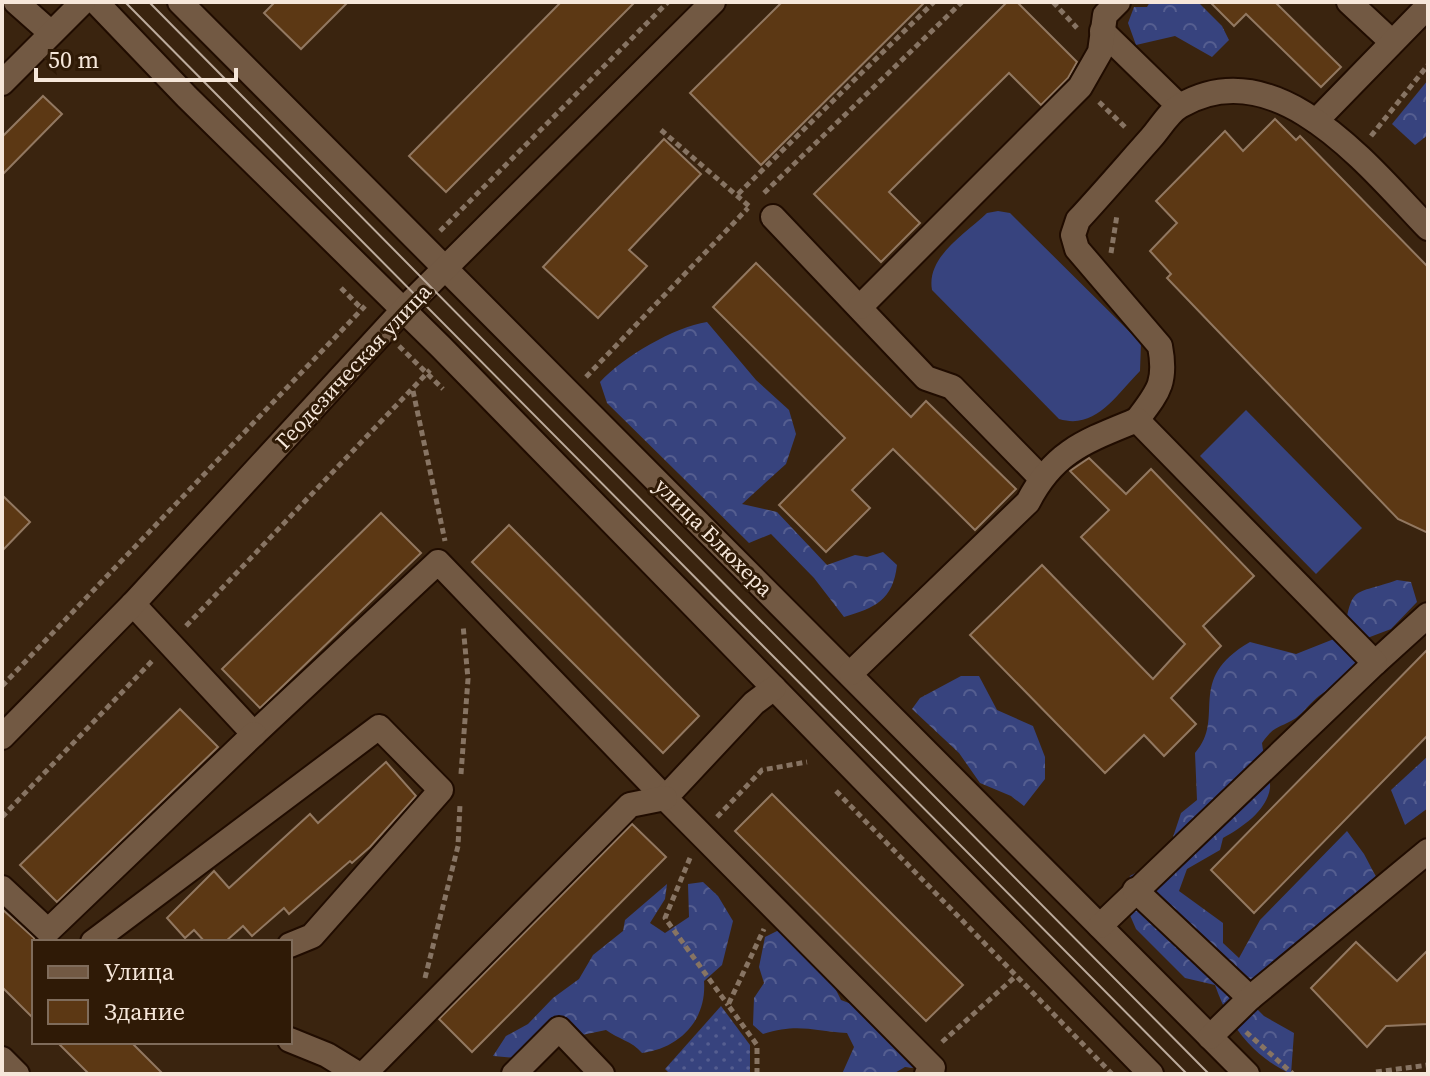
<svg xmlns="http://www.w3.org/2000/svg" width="1430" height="1076" font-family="'Source Serif 4',serif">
<defs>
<pattern id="grass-dots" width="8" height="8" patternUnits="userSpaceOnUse" patternTransform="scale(2)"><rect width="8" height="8" fill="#37437e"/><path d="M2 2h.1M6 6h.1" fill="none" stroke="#555e90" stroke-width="1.8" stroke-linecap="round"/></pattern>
<pattern id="forest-crowns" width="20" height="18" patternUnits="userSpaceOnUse" patternTransform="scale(2)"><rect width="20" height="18" fill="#37437e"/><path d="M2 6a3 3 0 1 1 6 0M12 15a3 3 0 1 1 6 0" fill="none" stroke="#555e90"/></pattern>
</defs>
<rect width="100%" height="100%" fill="#3a240f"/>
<polygon fill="url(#grass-dots)" points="721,1006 750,1045 750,1074 670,1074 665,1069"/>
<g fill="url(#forest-crowns)">
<polygon points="1150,2 1198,2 1222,26 1229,40 1212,57 1175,36 1136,45 1128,23 1134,7 1147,7"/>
<polygon points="1428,80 1428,135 1415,145 1392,124"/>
<path d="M707,322l49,58 33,30 7,24 -10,30 -44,40 35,8 50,53 28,-10 12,2 16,-5 14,13c-4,35 -22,43 -53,52l-30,-39 -43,-44 -22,9 -142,-140 -7,-21c23,-25 74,-55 107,-60z"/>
<path d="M1397,580l14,2 6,20 -26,27 -29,11c-3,39 -15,36 -43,56 -8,6 -15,16 -23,22 -17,11 -21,6 -34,25 1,13 9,32 8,45 -3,23 -29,40 -47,50l-3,12 -33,19 -8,22 44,32v20l16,15 21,-38 87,-89 17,23 19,36 -132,113 13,13 30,17 -3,41c-39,-18 -62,-49 -76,-89l-30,-7 -49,-49 -14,-32 8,-21 25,-13 17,-23 9,-27 16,-13 -2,-47c32,-36 -11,-73 55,-111l46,12 48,-19c8,-52 9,-39 53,-55z"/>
<polygon points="961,676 979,676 997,710 1033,726 1045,757 1045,779 1024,806 1011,796 980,783 959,753 912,709 920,698"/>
<polygon points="1428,756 1428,808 1405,825 1391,790"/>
<path d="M703,882l15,14 15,25 -11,44 -18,16c3,39 -24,67 -62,72 -10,-12 -24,-14 -36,-23l-24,5 -12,-4 -44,28 -33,-3 13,-20 22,-12 25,-26 26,-19 14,-24 30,-24 2,-11 42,-36 -2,15 -15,24 15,10 24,-16 -1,-33z"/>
<path d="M783,928l45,46 13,26 21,8 38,36 15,24 -10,-1 -12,7h-51l12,-27 -7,-14c-34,-2 -49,-10 -84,1l-10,-9 1,-27 10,-15 -5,-16 6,-30z"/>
</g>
<g fill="#37437e">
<path d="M998,211l12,2 131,130 -1,28c-25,25 -44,59 -81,48l-127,-129c-6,-33 33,-56 55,-77z"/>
<polygon points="1246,410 1362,528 1316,574 1200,456"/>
</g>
<g fill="#5c3814" stroke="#927861" stroke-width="2">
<polygon points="275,2 348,2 301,49 264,13"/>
<polygon points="561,2 635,2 446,192 409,156"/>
<polygon points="782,2 925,2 761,165 690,93"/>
<polygon points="1007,2 1017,2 1077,62 1068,78 1041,105 1009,73 889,192 920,223 881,262 814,194"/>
<polygon points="1210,2 1275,2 1341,67 1321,87 1246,14 1234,26"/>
<polygon points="43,96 62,114 2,175 2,137"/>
<polygon points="1275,119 1296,140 1300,136 1428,267 1428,533 1398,519 1167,278 1171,274 1150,251 1177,223 1156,201 1225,131 1243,151"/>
<polygon points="664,139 701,174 629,250 647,266 598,318 543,267"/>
<polygon points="756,263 911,417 926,401 1016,489 975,530 893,449 852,490 870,508 826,552 779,505 845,438 713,307"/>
<polygon points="1089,458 1126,494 1151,469 1254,576 1203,626 1221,646 1171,698 1196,724 1164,756 1144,735 1105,773 970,635 1042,565 1153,679 1185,644 1081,537 1109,510 1070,471"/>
<polygon points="2,495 30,522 2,551"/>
<polygon points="381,513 421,553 260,708 222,669"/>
<polygon points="509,525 699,716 663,753 472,562"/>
<polygon points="1428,649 1428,735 1254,913 1211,870"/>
<polygon points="180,709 218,747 57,902 20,865"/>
<polygon points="386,762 416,796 370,847 352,863 350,861 289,914 284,908 252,936 243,926 225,942 205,942 194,930 185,938 167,918 214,871 229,888 310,814 318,823"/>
<polygon points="772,794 963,985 926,1021 735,831"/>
<polygon points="632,824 666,857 472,1052 439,1019"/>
<polygon points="2,909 34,938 34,1019 2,987"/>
<polygon points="1356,942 1397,981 1428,950 1428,1024 1386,1026 1367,1047 1311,988"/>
<polygon points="57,1042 131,1042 163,1074 89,1074"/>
</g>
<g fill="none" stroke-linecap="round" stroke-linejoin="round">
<g stroke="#200c00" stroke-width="28">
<g id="minor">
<polyline points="16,2 51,33"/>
<polyline points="96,2 187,97 441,347 1151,1074"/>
<polyline points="180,2 1247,1074"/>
<polyline points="1349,2 1392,42"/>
<polyline points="1102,31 1179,106"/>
<polyline points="2,83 83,2"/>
<polyline points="1316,121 1428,6"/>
<polyline points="773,217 926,378 952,387 1041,478"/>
<polyline points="860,307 1080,87 1100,52 1105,15 1118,2"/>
<path d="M1137,420c21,-28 30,-37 23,-74l-83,-97 -4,-14 5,-15c25,-27 49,-55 73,-82 9,-10 18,-26 29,-32 97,-57 189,61 248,122"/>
<polyline points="133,604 254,734 438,562 665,798"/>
<polyline points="1375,663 1428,615"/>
<path d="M851,673l177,-171c26,-51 58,-61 109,-82l238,243 -275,263"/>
<polyline points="774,688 754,703 665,798 933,1068 927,1074"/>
<polyline points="2,737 133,604 404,309 713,2"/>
<polyline points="2,888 48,931 254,734"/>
<polyline points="1135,890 1250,998"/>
<polyline points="93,942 379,727 441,790 312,936 290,945"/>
<polyline points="1210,1037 1250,998 1428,851"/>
<polyline points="290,1040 327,1055 358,1074"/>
<polyline points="2,1059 17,1074"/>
<polyline points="364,1074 630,805 665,798"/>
<polyline points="514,1074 559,1029 602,1074"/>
</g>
</g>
<g stroke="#877463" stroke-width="5" stroke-dasharray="6 4" stroke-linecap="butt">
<polyline points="1053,2 1077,28"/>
<polyline points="1099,102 1126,128"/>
<polyline points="661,130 750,207"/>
<polyline points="1371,136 1428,65"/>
<polyline points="764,193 962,2"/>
<polyline points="738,194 934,2"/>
<polyline points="440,231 668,2"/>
<polyline points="1111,253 1117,215"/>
<polyline points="341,288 362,309"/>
<polyline points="399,346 443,389"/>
<polyline points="586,377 748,208"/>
<polyline points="413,391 445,541"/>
<polyline points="186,626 430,370"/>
<polyline points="2,686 365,306"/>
<polyline points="461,774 468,679 463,625"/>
<polyline points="836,791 1112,1074"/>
<polyline points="2,817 154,659"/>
<polyline points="717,817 762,770 807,762"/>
<polyline points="690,858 665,918 728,1005"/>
<polyline points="425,978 458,846 460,804"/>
<polyline points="1246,1032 1293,1074"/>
<polyline points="942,1042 1016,976"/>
<polyline points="1376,1072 1428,1065"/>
<polyline points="757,1074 757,1045 728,1005 764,929"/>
</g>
<use href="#minor" stroke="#725943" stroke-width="24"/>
<g stroke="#bcab9c" stroke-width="2">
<polyline points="125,2 1187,1074"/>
<polyline points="149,2 1209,1074"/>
</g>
</g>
<g text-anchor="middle" stroke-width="6" stroke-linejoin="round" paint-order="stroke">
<g font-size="22" fill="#f6e7da" stroke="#2f1a06">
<text transform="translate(353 366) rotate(-47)" y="8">Геодезическая улица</text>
<text transform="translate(714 537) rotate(45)" y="8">улица Блюхера</text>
</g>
</g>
<rect width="1430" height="1076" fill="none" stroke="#f6e7da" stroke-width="8"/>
<rect x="32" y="940" width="260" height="104" fill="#2f1a06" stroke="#7f6c5b" stroke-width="2"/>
<rect x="48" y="966" width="40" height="12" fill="#725943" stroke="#7f6c5b" stroke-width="2"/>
<text x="104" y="980" font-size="24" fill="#f6e7da">Улица</text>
<rect x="48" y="1000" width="40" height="24" fill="#5c3814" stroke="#7f6c5b" stroke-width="2"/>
<text x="104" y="1020" font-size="24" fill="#f6e7da">Здание</text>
<path d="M36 68v12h200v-12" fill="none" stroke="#f6e7da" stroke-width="4"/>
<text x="48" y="68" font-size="24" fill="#f6e7da" stroke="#2f1a06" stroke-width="6" paint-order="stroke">50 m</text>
</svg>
